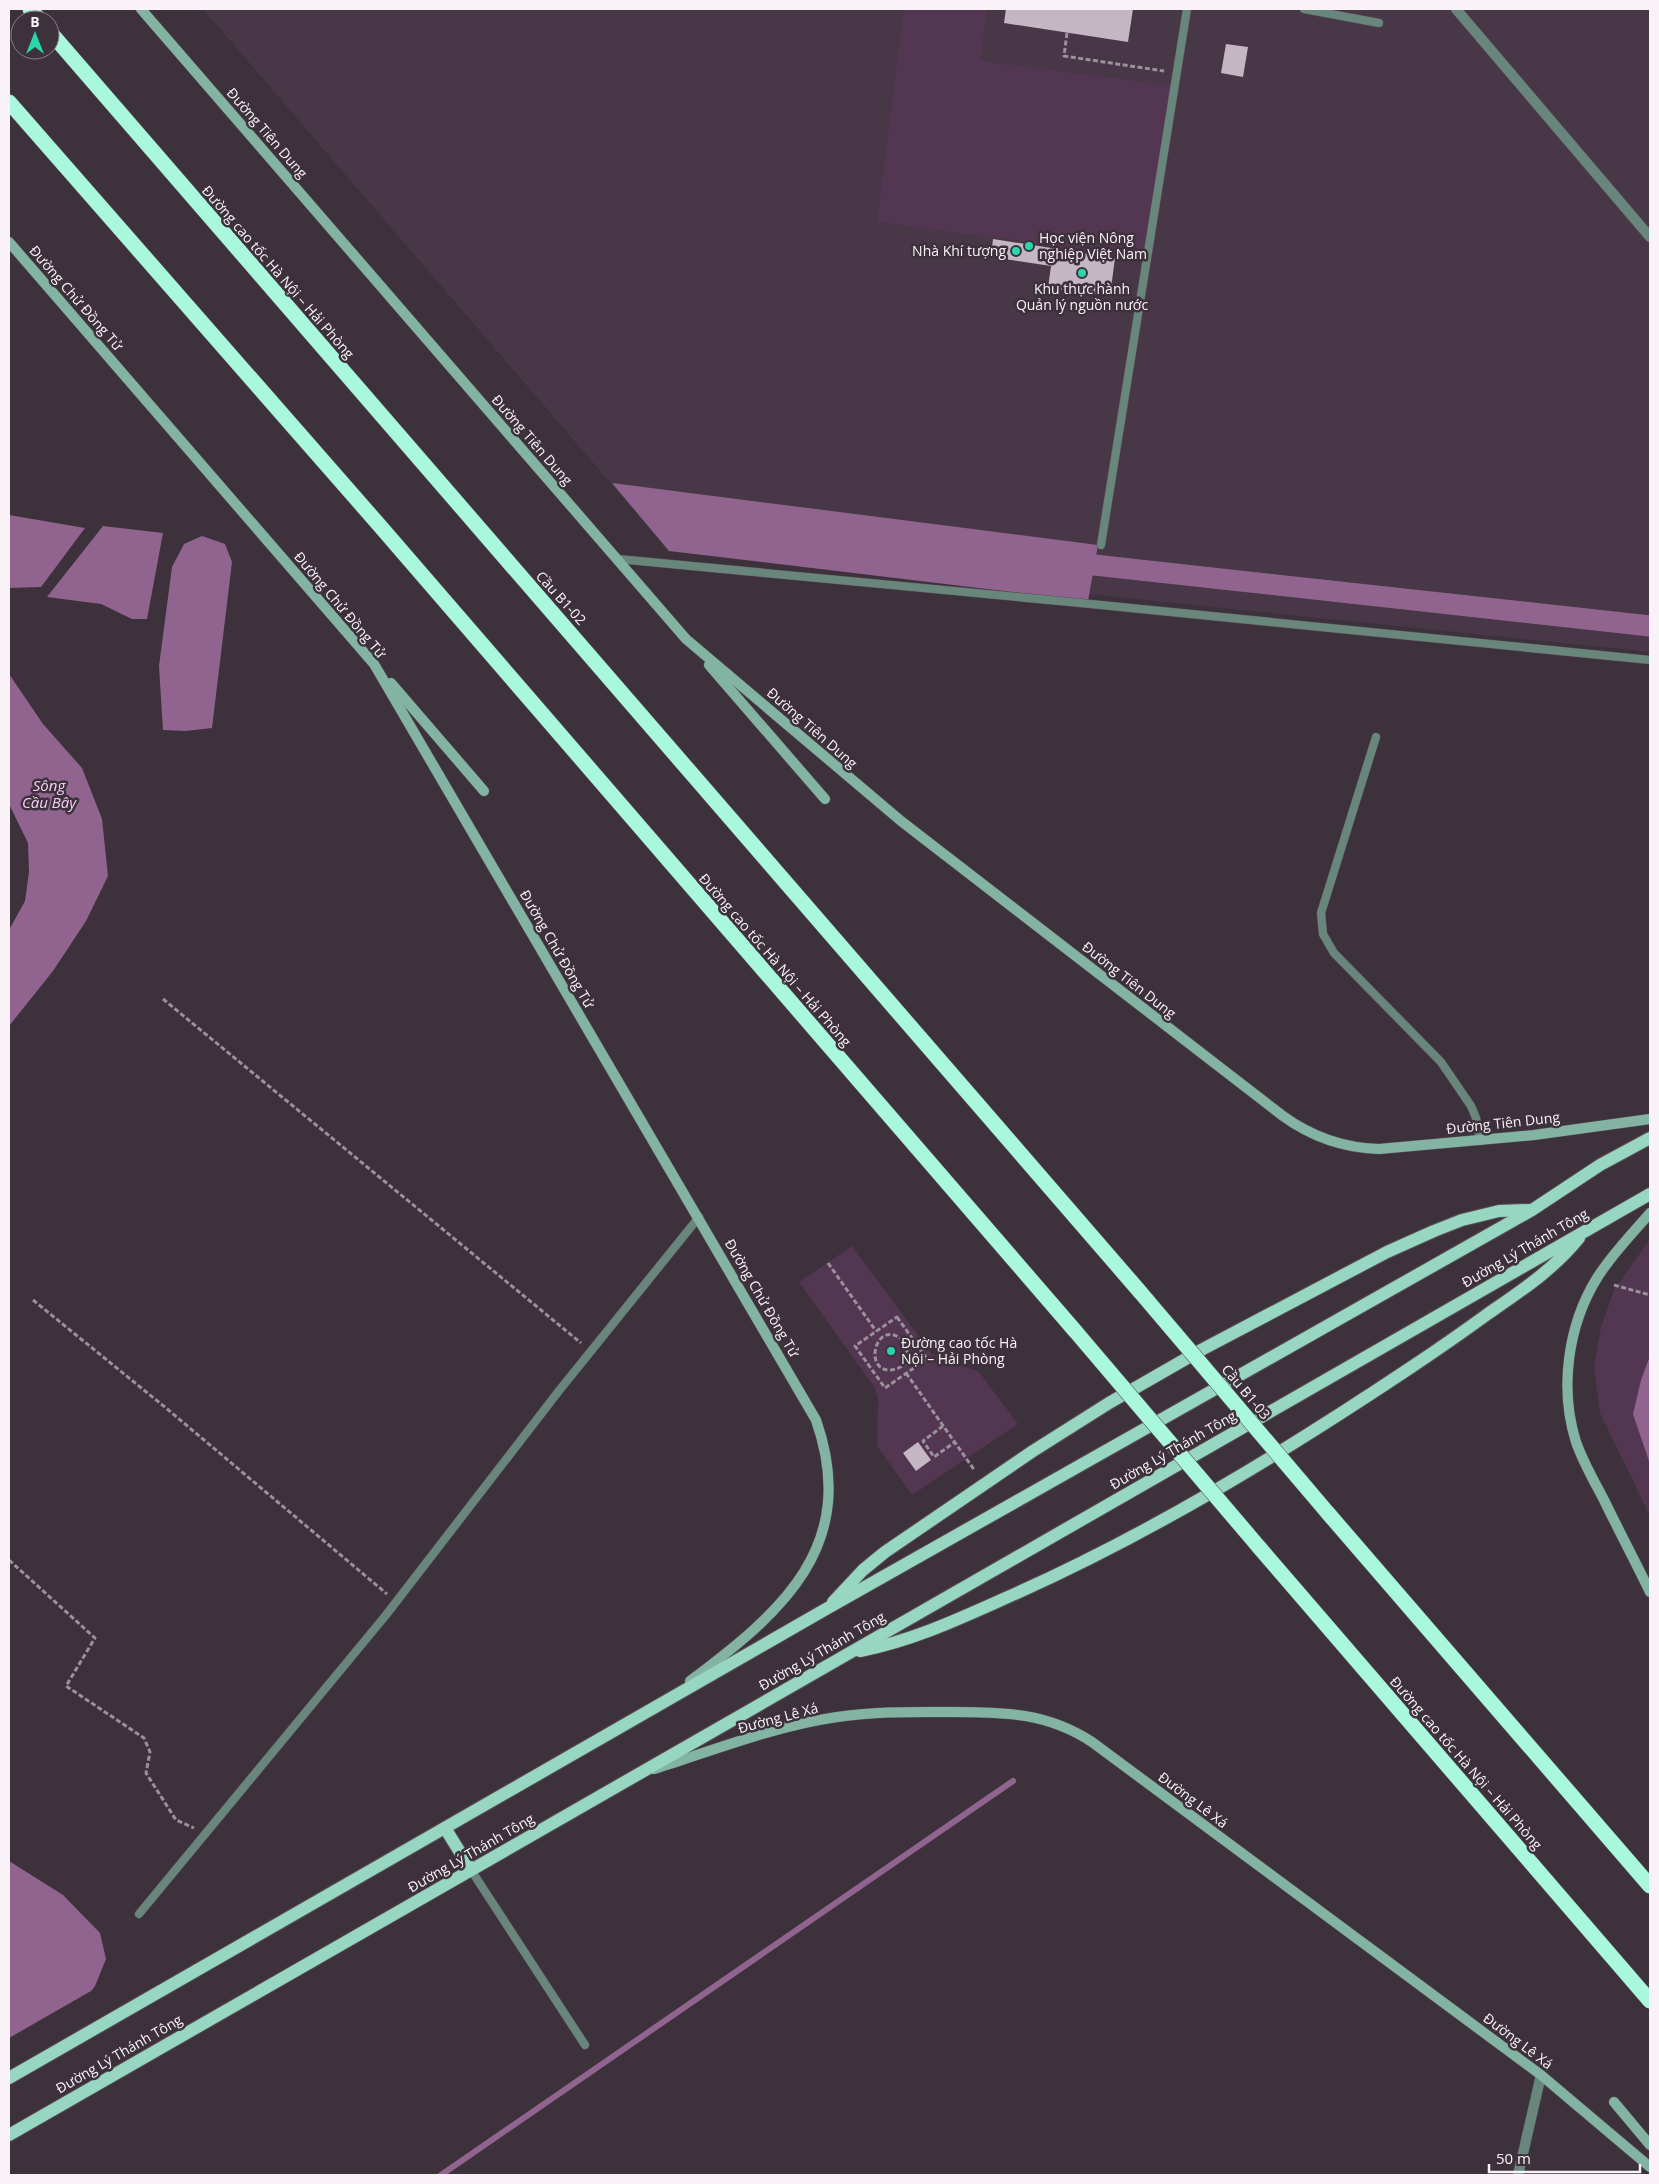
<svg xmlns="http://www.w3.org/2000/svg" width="1659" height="2184" font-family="'Open Sans',sans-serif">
<rect width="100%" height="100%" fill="#3d313c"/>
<polygon fill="#483747" points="203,9 1650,9 1650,652 669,551"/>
<g fill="#533652">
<polygon points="904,9 987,9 980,61 1175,86 1146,258 877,222"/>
<polygon points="1650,1239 1650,1516 1600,1413 1594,1367 1601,1327 1614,1290"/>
<polygon points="852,1246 932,1354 979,1372 1018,1424 912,1495 877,1446 878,1400 875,1388 799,1282"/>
</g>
<g fill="#91648f">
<polygon points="612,483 1098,545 1088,601 669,551"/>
<polygon points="9,515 85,528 41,587 9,588"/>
<polygon points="103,526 163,533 147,619 132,619 101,604 47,597"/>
<polygon points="202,536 225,544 232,562 212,728 185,731 163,730 159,666 172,567 184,544"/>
<polygon points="9,674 43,724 82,768 102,819 108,876 86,921 53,971 9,1026 9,930 25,901 29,872 28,843 9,804"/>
<polygon points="1650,1356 1650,1464 1633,1414 1641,1380"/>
<polygon points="9,1861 63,1895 100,1933 106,1959 95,1986 9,2099"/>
</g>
<g fill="#3d313c">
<polygon points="9,9 33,9 27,20 20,20 20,33 9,50"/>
<polygon points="98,1987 11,2101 9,2102 9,2038"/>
</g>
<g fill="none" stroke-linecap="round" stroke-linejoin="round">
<polyline stroke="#91648f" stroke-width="6" points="441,2175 1013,1781"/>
<polyline stroke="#91648f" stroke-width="21" points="1067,562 1650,626"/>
</g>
<g fill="#c5b6c3">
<polygon points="1006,9 1133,9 1128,42 1004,23"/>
<polygon points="1226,44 1248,47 1243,77 1221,73"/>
<polygon points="993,239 1115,258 1110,296 1048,288 1051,266 991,257"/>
<polygon points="918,1442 931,1460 916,1471 903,1453"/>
</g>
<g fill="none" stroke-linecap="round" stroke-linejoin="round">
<g stroke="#5b505a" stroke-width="9">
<g id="service">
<polyline points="1304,9 1379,23"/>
<polyline points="1101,545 1187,9"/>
<polyline points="618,559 1091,604 1650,660"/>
<polyline points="1376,737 1321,913 1323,934 1334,953 1441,1062 1471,1106 1476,1118 1480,1141"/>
<polyline points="471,1870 585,2045"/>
<polyline points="139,1914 386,1615 558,1392 699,1217"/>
</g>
</g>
<g stroke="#5b505a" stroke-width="11">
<polyline id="minor" points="1456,9 1650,237"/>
</g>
<g stroke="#5b505a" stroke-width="11">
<polyline id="tertiary" points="1518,2175 1541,2075"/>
</g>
<g stroke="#5b505a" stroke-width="11">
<g id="secondary">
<path d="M141,9l545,630 215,182 382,295c29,21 61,32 96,33l155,-14 116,-16"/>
<path d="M9,242l365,422 442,756c44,126 -34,192 -126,261"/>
<polyline points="709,665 825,799"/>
<polyline points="391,683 484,791"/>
<path d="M1650,1213c-18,21 -38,41 -53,65 -29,47 -38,110 -21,164 7,20 18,39 28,58 15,31 31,61 46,92"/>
<path d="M654,1769c60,-19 121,-43 183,-52 39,-6 78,-5 117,-5 52,0 94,1 138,30l449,333 109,92"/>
<polyline points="1614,2102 1650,2145"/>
</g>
</g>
<g stroke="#5b505a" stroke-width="14">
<g id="primary">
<polyline points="833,1602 863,1570 885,1552 1033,1451 1109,1403 1203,1349 1387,1252 1434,1231 1462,1220 1499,1211 1529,1210"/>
<path d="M860,1651c56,-11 105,-35 157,-58 138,-62 267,-141 393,-225 27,-18 53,-36 79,-55 32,-22 65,-44 90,-75"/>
<polyline points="445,1828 471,1870"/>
<polyline points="9,2078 826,1609 1532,1210 1600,1165 1650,1138"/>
<polyline points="9,2135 1650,1194"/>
</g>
</g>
<g stroke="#5b505a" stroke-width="16">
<g id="motorway">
<polyline points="30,9 40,20"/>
<path d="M50,32c363,421 727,841 1091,1261"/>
<polyline points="9,102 380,526 1076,1332"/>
<polyline points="1327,1512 1650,1886"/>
<polyline points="1258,1546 1650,2001"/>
</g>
</g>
<g stroke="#9b919a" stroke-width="3" stroke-dasharray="5 2.5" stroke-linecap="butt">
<polyline points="1067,33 1064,56 1164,71"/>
<polyline points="163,999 581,1343"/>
<polyline points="828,1263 876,1331"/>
<polyline points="1614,1285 1650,1295"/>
<polyline points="33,1300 166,1408 387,1594"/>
<polygon points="897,1317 927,1359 885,1388 855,1346"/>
<path d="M908,1355l-4,-14c-30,-27 -43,38 -8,28 9,-3 18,-12 26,-17"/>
<polyline points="906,1373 975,1471"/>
<polyline points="943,1426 923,1441 934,1457 955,1442"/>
<polyline points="9,1560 95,1638 66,1686 144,1738 150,1752 146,1773 176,1820 194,1828"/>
</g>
<use href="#service" stroke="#68867c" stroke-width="8"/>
<use href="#minor" stroke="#68867c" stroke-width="10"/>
<use href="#tertiary" stroke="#68867c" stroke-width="10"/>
<use href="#secondary" stroke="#83b4a3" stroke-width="10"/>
<use href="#primary" stroke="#97d7c1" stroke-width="12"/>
<use href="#motorway" stroke="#a9f7dd" stroke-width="15"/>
<g stroke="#5b505a" stroke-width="16" stroke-linecap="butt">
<g id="motorway-bridge">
<polyline points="1141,1293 1327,1512"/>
<polyline points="1076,1332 1258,1546"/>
</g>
</g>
<use href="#motorway-bridge" stroke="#a9f7dd" stroke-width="15"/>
</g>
<g fill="#2ad5ac" stroke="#3d313c" stroke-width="2">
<circle cx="1029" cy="246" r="5"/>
<circle cx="1016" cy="251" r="5"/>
<circle cx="1082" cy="273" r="5"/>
<circle cx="891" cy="1351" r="5"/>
</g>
<g text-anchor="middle" stroke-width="5" stroke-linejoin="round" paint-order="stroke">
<g font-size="14" fill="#faf2f9" stroke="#3d313c">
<text transform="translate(267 133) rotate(49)" y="5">Đường Tiên Dung</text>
<text transform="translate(278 272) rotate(49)" y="5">Đường cao tốc Hà Nội – Hải Phòng</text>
<text transform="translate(76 298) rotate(49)" y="5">Đường Chử Đồng Tử</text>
<text transform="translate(532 440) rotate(49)" y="5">Đường Tiên Dung</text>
<text transform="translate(561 598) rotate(48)" y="5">Cầu B1-02</text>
<text transform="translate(340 605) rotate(50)" y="5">Đường Chử Đồng Tử</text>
<text transform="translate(812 728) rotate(41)" y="5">Đường Tiên Dung</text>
<text transform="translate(557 949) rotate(60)" y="5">Đường Chử Đồng Tử</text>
<text transform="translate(775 960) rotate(49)" y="5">Đường cao tốc Hà Nội – Hải Phòng</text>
<text transform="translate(1129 980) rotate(38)" y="5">Đường Tiên Dung</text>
<text transform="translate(1503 1123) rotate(-6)" y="5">Đường Tiên Dung</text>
<text transform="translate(1525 1248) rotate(-30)" y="5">Đường Lý Thánh Tông</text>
<text transform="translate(762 1298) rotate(60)" y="5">Đường Chử Đồng Tử</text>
<text transform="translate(1246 1392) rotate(50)" y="5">Cầu B1-03</text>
<text transform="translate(1173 1450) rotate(-30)" y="5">Đường Lý Thánh Tông</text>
<text transform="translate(822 1651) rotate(-30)" y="5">Đường Lý Thánh Tông</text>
<text transform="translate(778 1718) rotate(-15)" y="5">Đường Lê Xá</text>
<text transform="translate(1466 1763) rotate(49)" y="5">Đường cao tốc Hà Nội – Hải Phòng</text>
<text transform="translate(1193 1800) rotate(37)" y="5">Đường Lê Xá</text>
<text transform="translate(471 1853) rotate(-30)" y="5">Đường Lý Thánh Tông</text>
<text transform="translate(1518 2041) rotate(37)" y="5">Đường Lê Xá</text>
<text transform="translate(119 2054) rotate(-30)" y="5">Đường Lý Thánh Tông</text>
</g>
<g font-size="14" fill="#faf2f9" stroke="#3d313c" text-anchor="start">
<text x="1039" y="243">Học viện Nông<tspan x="1039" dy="16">nghiệp Việt Nam</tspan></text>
<text x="1006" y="256" text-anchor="end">Nhà Khí tượng</text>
<text x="1082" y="294" text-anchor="middle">Khu thực hành<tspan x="1082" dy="16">Quản lý nguồn nước</tspan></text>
<text x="901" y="1348">Đường cao tốc Hà<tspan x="901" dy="16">Nội – Hải Phòng</tspan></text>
</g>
<g font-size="15" font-style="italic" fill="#f9cff6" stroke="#3d313c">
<text x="49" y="791">Sông<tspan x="49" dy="17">Cầu Bây</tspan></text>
</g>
</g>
<rect width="1659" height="2184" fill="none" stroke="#faf2f9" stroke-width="20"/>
<g transform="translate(35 35)"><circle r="24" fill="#3d313c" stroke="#897e88"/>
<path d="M0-4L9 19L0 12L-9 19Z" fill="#2ad5ac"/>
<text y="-8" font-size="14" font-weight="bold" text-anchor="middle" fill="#faf2f9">B</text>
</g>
<path d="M1489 2164v8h151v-8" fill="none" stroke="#faf2f9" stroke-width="2.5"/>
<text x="1496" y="2164" font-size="15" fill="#faf2f9" stroke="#3d313c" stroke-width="4" paint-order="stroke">50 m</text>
</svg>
